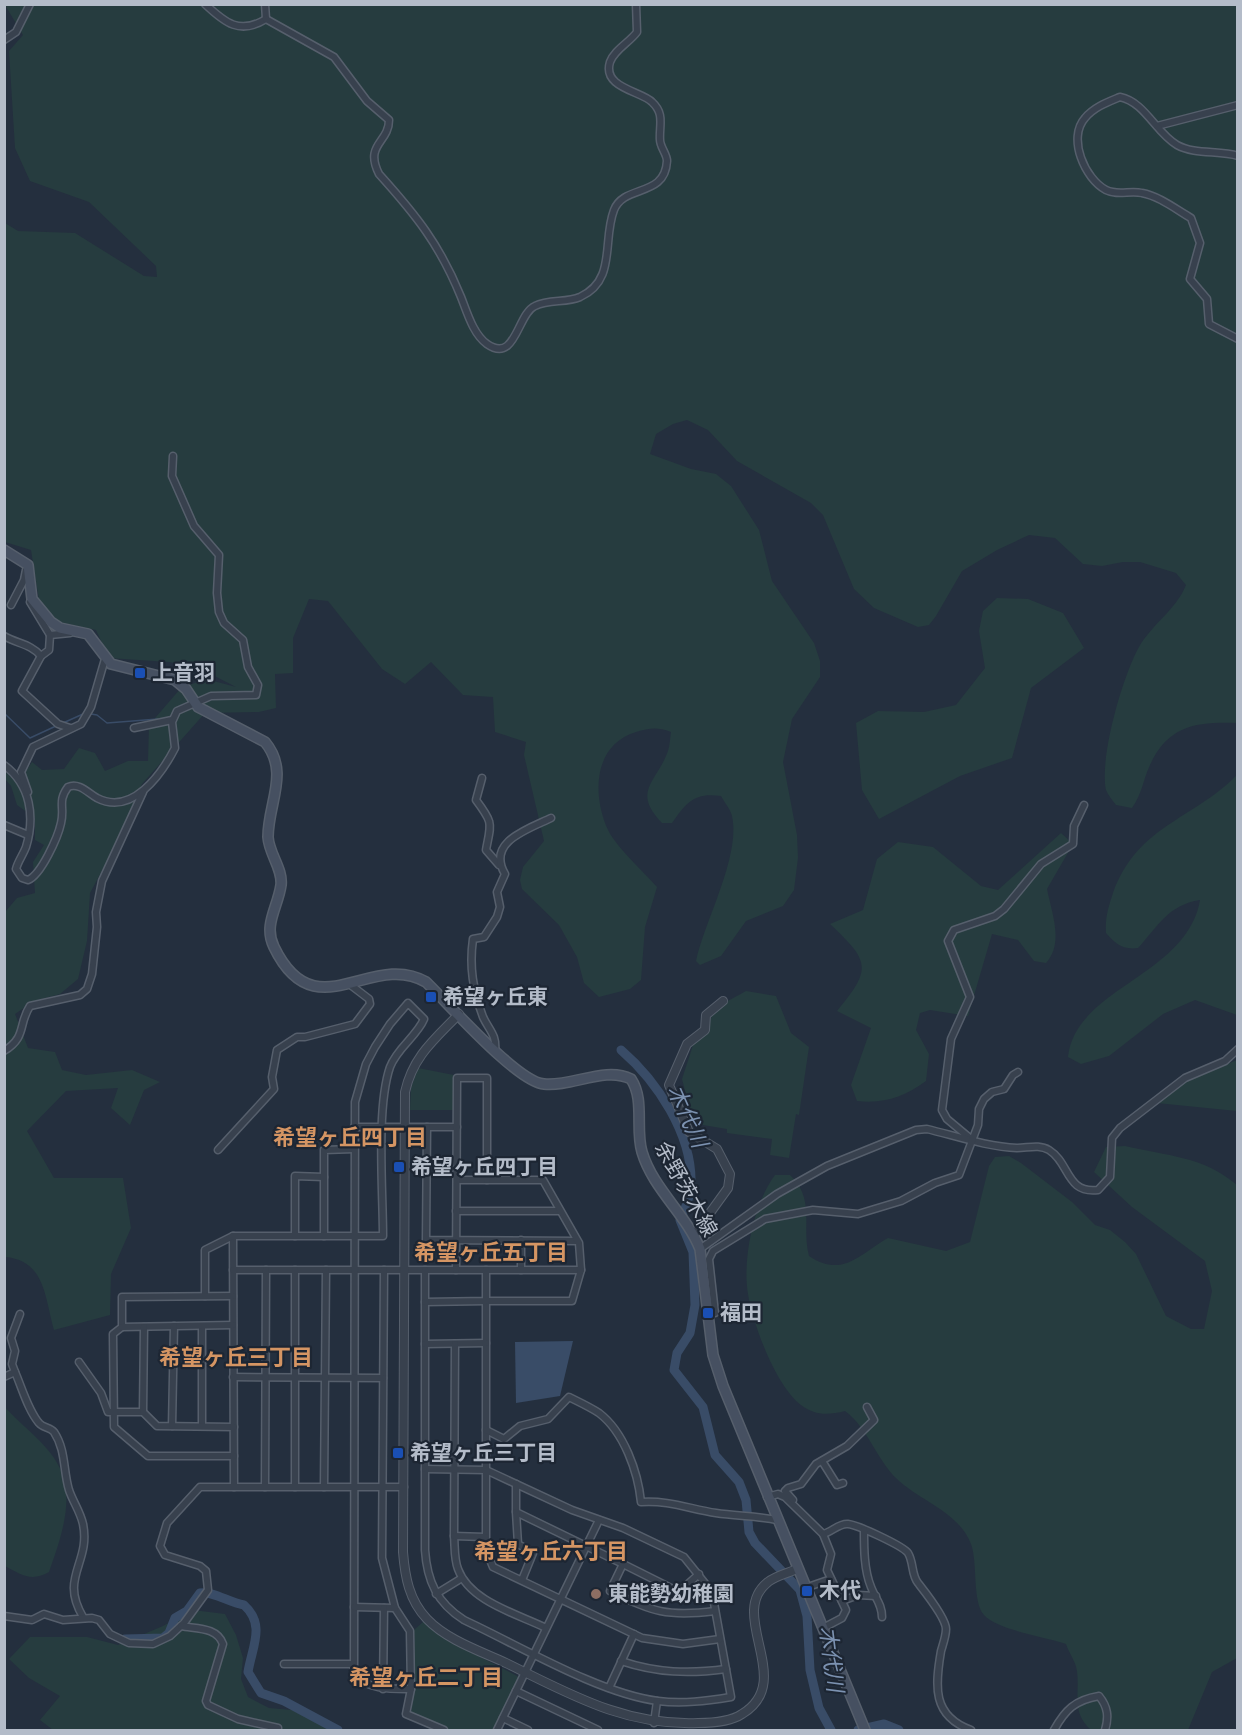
<svg xmlns="http://www.w3.org/2000/svg" width="1242" height="1735" font-family="'Source Sans 3','Noto Sans JP',sans-serif">
<rect width="100%" height="100%" fill="#242f3e"/>
<g fill="#263c3f">
<path d="M5,5h1232v718c-39,-1 -68,1 -87,42 -7,15 -8,29 -18,43l-16,-3c-4,-5 -8,-10 -10,-15 -7,-32 17,-115 33,-143 13,-23 37,-37 47,-62l-10,-12 -36,-11h-17l-21,4 -19,-2 -28,-26 -26,-3 -32,15 -35,21 -26,45 -7,9 -11,2 -44,-19 -20,-19 -31,-74 -12,-12 -74,-42 -29,-31 -21,-10 -14,4 -17,10 -6,20 41,15 25,5 15,12 28,44 13,51 42,62 6,18v16l-28,42 -9,43 14,73 1,23 -4,32 -11,16 -37,15 -25,35 -21,9 -4,-4c8,-39 45,-105 36,-145 -1,-6 -8,-14 -11,-20 -27,-4 -35,7 -49,27h-10c-31,-32 -5,-41 6,-72 2,-6 2,-13 3,-19 -14,-5 -21,-4 -35,0 -43,13 -44,63 -28,98 9,18 35,41 49,57l-12,40 -4,53 -11,9 -31,8 -15,-14 -7,-26 -18,-32 -37,-36 -2,-9 3,-13 21,-26 -20,-86 2,-13 -31,-10 -2,-35 -30,-2 -32,-33 -26,22 -23,-15 -54,-68 -19,-2 -16,39v35l-18,1 1,34 -17,4 -54,1 -63,71 -22,53 -30,56 -3,48 -9,38 -18,15 -26,7 -19,13 13,34 27,4 7,18 24,5 46,-5 28,12 -16,8 -14,35 -19,-17 7,-20 -52,3 -39,40 27,47h69l8,50 -20,46 -1,41 -56,15c-9,-32 -9,-70 -49,-73v-345l12,-14 18,-5 -2,-31 11,-17 -9,-5v-22l-18,-13 -6,-19 -6,-7v-7l13,11 14,-21 10,8 22,-1 15,-21 16,5 10,18 23,-10h20l1,-36 32,-37 25,-9 30,8 -39,-20 -28,-5 -60,-4 -13,-28 -37,-8 -20,-22 -8,-50 -26,-8v-319l13,8 57,2 69,43 13,1 -1,-11 -67,-64 -59,-21 -15,-33 -6,-97 14,-16z"/>
<polygon points="997,598 1028,599 1063,613 1084,648 1031,688 1012,758 960,776 879,819 862,790 856,723 878,711 924,712 956,705 985,668 979,631 983,611"/>
<path d="M1237,775v240l-42,-15 -32,14 -54,42 -28,8 -13,-7c7,-69 119,-81 132,-157 -32,5 -42,26 -62,48 -16,2 -22,-4 -32,-15 -1,-15 2,-25 7,-40 25,-68 78,-72 124,-118z"/>
<path d="M1061,833l12,11 -26,45c5,25 17,54 -1,74l-12,-2 -16,-21 -26,-6 -24,82 -38,-6 -10,3 -4,17 13,24 -3,27c-22,16 -42,23 -69,20l-6,-16 20,-57 -34,-17c36,-43 32,-50 -7,-87l33,-14 14,-51 21,-17 35,5 48,39 17,4z"/>
<path d="M746,991l30,5 15,37 18,14 -10,68 -3,-1 -7,44 -19,-3 2,-16 -45,-6v-4l-24,-4 -13,-15 -8,-31 12,-37 13,-9c4,-28 17,-29 39,-42z"/>
<polygon points="1237,1060 1237,1111 1157,1103 1173,1086"/>
<polygon points="418,1068 454,1075 453,1110 410,1110 411,1088"/>
<path d="M1125,1146c42,10 78,10 112,39v473l-25,14 -24,58h-97c-20,-18 -11,-35 -14,-59 -1,-9 -8,-18 -11,-27 -20,-7 -69,-14 -82,-29 -12,-13 -6,-52 -13,-71 -12,-32 -51,-43 -74,-65 -21,-20 -29,-51 -52,-68 -16,4 -30,5 -44,-6 -25,-19 -48,-80 -53,-111 -6,-35 6,-91 27,-119h15c26,25 11,50 19,81 34,23 52,-3 79,-18l58,13 24,-9 19,-76 6,-9 14,-1 12,7 51,39 23,23 15,5 15,12 11,12 30,62 25,13h13l8,-38 -7,-30 -73,-54 -38,-35 12,-25z"/>
<path d="M4,1406c18,21 48,40 58,67 12,31 -3,70 -13,99 -18,10 -27,3 -44,-6z"/>
<polygon points="193,1610 225,1614 236,1635 243,1658 241,1679 248,1697 269,1708 292,1710 332,1730 53,1730 40,1720 60,1696 29,1678 9,1659 30,1637 87,1637 118,1645 163,1626"/>
<polygon points="423,1622 455,1644 519,1677 494,1730 450,1730 411,1714 415,1682 414,1630"/>
</g>
<polygon fill="#394c67" points="573,1341 560,1396 516,1403 515,1342"/>
<g fill="none" stroke-linecap="round" stroke-linejoin="round">
<g stroke="#394c67" stroke-width="1.5">
<polyline points="4,713 30,738 56,726"/>
<polyline points="91,714 97,715 107,723 158,719"/>
<polyline points="63,723 83,714"/>
</g>
<g stroke="#394c67" stroke-width="9">
<path d="M621,1050c36,31 72,85 70,135 -1,13 -6,24 -11,35l13,32 2,53 -5,28 -13,20 -3,17 29,37 12,48 24,27 7,18 3,32 6,11 45,47 7,26 3,54 9,38 12,22"/>
<path d="M125,1639l38,-1 6,-5 6,-15 12,-7 13,-18c13,-2 28,9 44,12 22,20 8,42 4,67l13,21 23,8 54,29"/>
<polyline points="858,1730 884,1724 899,1730"/>
</g>
<g stroke="#565f6c" stroke-width="9">
<g id="minor">
<path d="M205,4c20,19 35,31 61,15"/>
<polyline points="265,4 266,19"/>
<path d="M266,19l68,38 33,44 22,19c0,23 -25,24 -10,54 37,41 61,71 82,123 6,15 12,37 26,47 29,20 30,-30 48,-38 14,-7 31,-3 45,-9 37,-17 22,-56 34,-87 10,-26 51,-12 53,-49 0,-7 -7,-14 -7,-21 -1,-15 5,-26 -8,-38 -11,-11 -50,-14 -42,-40 4,-12 20,-20 27,-30l-1,-28"/>
<polyline points="4,40 16,32 30,4"/>
<polyline points="1157,126 1238,105"/>
<path d="M1238,156c-19,-6 -43,-1 -61,-11 -21,-12 -32,-43 -57,-48 -12,5 -26,10 -35,21 -18,20 0,61 21,72 12,6 24,0 36,3 17,3 35,17 49,25l9,25 -10,36 17,20 2,25 29,15"/>
<polyline points="30,602 50,635"/>
<polyline points="11,605 24,580 26,570"/>
<polyline points="70,633 50,635 49,650 41,656 22,691 58,724 70,728"/>
<path d="M4,636c14,8 27,8 37,20"/>
<polyline points="134,728 172,720"/>
<path d="M4,765c27,20 31,52 22,82 -3,8 -8,14 -10,22l6,9 6,2c13,-5 30,-43 33,-57 4,-16 -4,-21 7,-36 11,-5 20,6 29,11 35,18 64,-23 78,-50l-3,-26 5,-11 34,-15 45,-1 2,-10 -10,-18 -5,-27 -19,-17 -5,-11 -2,-19 2,-38 -25,-29 -22,-50 1,-20"/>
<path d="M482,778l-6,22c18,24 15,23 10,50l13,15"/>
<polyline points="28,792 21,772 33,747 81,724 91,707 105,659"/>
<polyline points="4,825 28,835"/>
<path d="M4,1051c23,-14 14,-27 26,-45l50,-11 7,-6 5,-15 5,-47 -1,-15 6,-31 41,-89"/>
<path d="M495,1051c2,-16 -6,-21 -12,-34 -10,-27 -14,-50 -10,-78l11,-2 13,-20 3,-10 -3,-15 8,-18c-19,-32 23,-45 46,-56"/>
<polyline points="354,1127 457,1127"/>
<polyline points="427,1127 426,1240 577,1241"/>
<polyline points="971,1139 947,1119 942,1110 951,1039 970,997 948,941 954,930 995,916 1004,909 1041,864 1073,844 1074,826 1084,805"/>
<polyline points="218,1150 274,1089 272,1077 277,1050 297,1037 305,1037 355,1024 370,1004 369,999 348,983"/>
<polyline points="456,1211 560,1211"/>
<polyline points="233,1236 234,1487"/>
<polyline points="295,1236 295,1176 324,1177"/>
<polyline points="324,1236 324,1150 354,1149"/>
<polyline points="521,1240 521,1270"/>
<path d="M700,1249l77,-55 50,-28 89,-36 11,-1c29,7 61,18 90,19 11,0 22,-4 32,2 21,13 17,44 49,40l12,-13 2,-39 8,-10 65,-50 40,-17 13,-12"/>
<polyline points="233,1270 581,1270"/>
<polyline points="384,1270 382,1558 395,1608 410,1631 411,1689"/>
<path d="M425,1270v280c2,31 12,53 39,70 54,25 136,74 194,81 25,3 48,0 73,-4l-19,-105 -28,-35 -61,-29 -51,-18 -86,-40v-169h86l9,-31 -2,-27 -36,-63h-86"/>
<polyline points="456,1270 457,1078 487,1078 487,1180"/>
<path d="M205,1296v-46l28,-14h150c0,-45 -7,-128 7,-169 7,-19 27,-31 34,-48l-16,-16 -18,21 -15,23 -9,17 -11,38 -1,572c13,16 38,15 57,15l-5,25 38,16"/>
<polyline points="233,1296 122,1297 122,1327 113,1334 114,1427 148,1456 234,1456"/>
<polyline points="425,1302 486,1301 486,1270"/>
<polyline points="715,1313 709,1259 713,1251 765,1219 813,1210 858,1214 901,1201 935,1183 959,1175 978,1125 979,1109 984,1099 992,1092 1004,1089 1013,1075 1018,1072"/>
<polyline points="202,1326 202,1426"/>
<polyline points="122,1327 233,1325"/>
<polyline points="425,1344 486,1343"/>
<path d="M455,1344l-1,192c1,11 0,23 4,33 12,33 60,45 88,59"/>
<polyline points="79,1362 101,1393 108,1412 143,1412 157,1426 234,1427"/>
<polyline points="15,1372 12,1364 15,1351 11,1338 20,1314"/>
<path d="M4,1377l11,-5c7,16 13,38 24,51 4,5 11,4 15,9 12,18 9,38 15,58 4,12 11,21 14,34 8,39 -24,53 0,93"/>
<polyline points="233,1377 383,1378"/>
<polyline points="143,1412 144,1327"/>
<polyline points="172,1426 174,1326"/>
<path d="M486,1430l18,9 16,-13 28,-7 21,-22c10,5 21,10 30,16 25,19 39,59 42,89 27,-2 49,7 75,11 20,3 41,3 61,7"/>
<polyline points="822,1461 837,1485 843,1483"/>
<polyline points="425,1469 486,1470 486,1550 493,1567 642,1638 683,1644 720,1639"/>
<polyline points="516,1484 516,1512 623,1564"/>
<polyline points="265,1487 266,1270"/>
<polyline points="295,1487 295,1270"/>
<polyline points="324,1487 326,1270"/>
<path d="M767,1497l11,-3 7,3 38,37c9,-2 16,-11 25,-10 10,1 55,22 60,29 6,10 3,21 10,30 7,9 28,35 28,46 0,7 -3,15 -5,22 -6,35 -9,65 30,79"/>
<polyline points="793,1500 785,1491 788,1488 801,1484 816,1464 847,1446 874,1420 867,1407"/>
<polyline points="516,1512 518,1544 533,1553 522,1580"/>
<path d="M864,1530c0,18 0,40 7,57 4,11 11,17 11,30"/>
<polyline points="454,1536 485,1537"/>
<path d="M699,1574l-20,18 -56,-28 -13,27c42,21 58,26 105,20"/>
<polyline points="805,1588 831,1579"/>
<polyline points="436,1594 462,1578"/>
<polyline points="842,1601 858,1595 876,1596"/>
<polyline points="354,1607 395,1608"/>
<polyline points="4,1616 32,1620 44,1614 63,1620 92,1618 99,1620 110,1634 129,1643 153,1644 170,1636 184,1623 208,1590 206,1571 200,1566 165,1555 160,1546 167,1523 200,1487 404,1487"/>
<path d="M181,1626c16,3 36,1 42,18l-17,57 2,4 30,14 40,9"/>
<polyline points="823,1628 842,1618 846,1610 827,1570 831,1554 823,1534"/>
<path d="M621,1661c36,12 68,13 105,8"/>
<polyline points="284,1664 353,1664"/>
<polyline points="609,1688 634,1634"/>
<polyline points="383,1689 384,1608"/>
<polyline points="516,1691 598,1730"/>
<polyline points="503,1718 528,1730"/>
<polyline points="654,1723 657,1701"/>
<polyline points="497,1730 599,1520"/>
<path d="M1054,1730c11,-20 21,-30 45,-34 9,11 10,21 6,34"/>
</g>
</g>
<g stroke="#565f6c" stroke-width="10">
<g id="tertiary">
<path d="M459,1014c-24,25 -46,42 -54,78l-2,460c2,25 6,48 24,67 20,21 53,32 79,44 64,31 118,63 192,60 14,0 32,-1 44,-9 55,-33 -16,-99 26,-132 7,-6 20,-9 29,-13"/>
<polyline points="694,1235 728,1188 730,1174 717,1149 689,1132 669,1085 687,1044 705,1030 706,1015 723,1001"/>
</g>
</g>
<g stroke="#565f6c" stroke-width="12">
<path id="secondary" d="M4,550l24,15 4,34 19,23 9,6 28,6 23,30 64,16 11,9 12,18 67,35c25,30 3,61 3,95 1,17 15,32 13,48 -3,22 -18,40 -7,62 41,85 97,3 152,35 22,21 91,100 118,102 28,3 61,-18 87,-5 14,21 4,50 11,73 11,37 44,62 58,97l13,106 10,31 142,344"/>
</g>
<use href="#minor" stroke="#38414e" stroke-width="6"/>
<use href="#tertiary" stroke="#38414e" stroke-width="8"/>
<use href="#secondary" stroke="#465061" stroke-width="9"/>
</g>
<g fill="#1a4fb4" stroke="#1d2633" stroke-width="2">
<rect x="134" y="667" width="12" height="12" rx="3"/>
<rect x="425" y="991" width="12" height="12" rx="3"/>
<rect x="393" y="1161" width="12" height="12" rx="3"/>
<rect x="702" y="1307" width="12" height="12" rx="3"/>
<rect x="392" y="1447" width="12" height="12" rx="3"/>
<rect x="801" y="1585" width="12" height="12" rx="3"/>
</g>
<circle fill="#8d6e63" stroke="#1d2633" stroke-width="2" cx="596" cy="1594" r="6"/>
<g text-anchor="middle" stroke-width="4.5" stroke-linejoin="round" paint-order="stroke">
<g font-size="21" font-weight="bold" fill="#b4bcc9" stroke="#1d2633" text-anchor="start">
<text x="152" y="680">上音羽</text>
<text x="443" y="1004">希望ヶ丘東</text>
<text x="411" y="1174">希望ヶ丘四丁目</text>
<text x="720" y="1320">福田</text>
<text x="410" y="1460">希望ヶ丘三丁目</text>
<text x="819" y="1598">木代</text>
<text x="608" y="1601">東能勢幼稚園</text>
</g>
<g font-size="21" fill="#b4bcc9" stroke="#1d2633">
<text transform="translate(686 1189) rotate(61)" y="7">余野茨木線</text>
</g>
<g font-size="22" font-style="italic" fill="#7c92b1" stroke="#1d2633">
<text transform="translate(688 1116) rotate(66)" y="8">木代川</text>
<text transform="translate(832 1659) rotate(83)" y="8">木代川</text>
</g>
<g font-size="22" font-weight="bold" fill="#d59563" stroke="#1d2633">
<text x="350" y="1145">希望ヶ丘四丁目</text>
<text x="491" y="1260">希望ヶ丘五丁目</text>
<text x="236" y="1365">希望ヶ丘三丁目</text>
<text x="551" y="1559">希望ヶ丘六丁目</text>
<text x="426" y="1685">希望ヶ丘二丁目</text>
</g>
</g>
<rect width="1242" height="1735" fill="none" stroke="#b4bcc9" stroke-width="12"/>
</svg>
